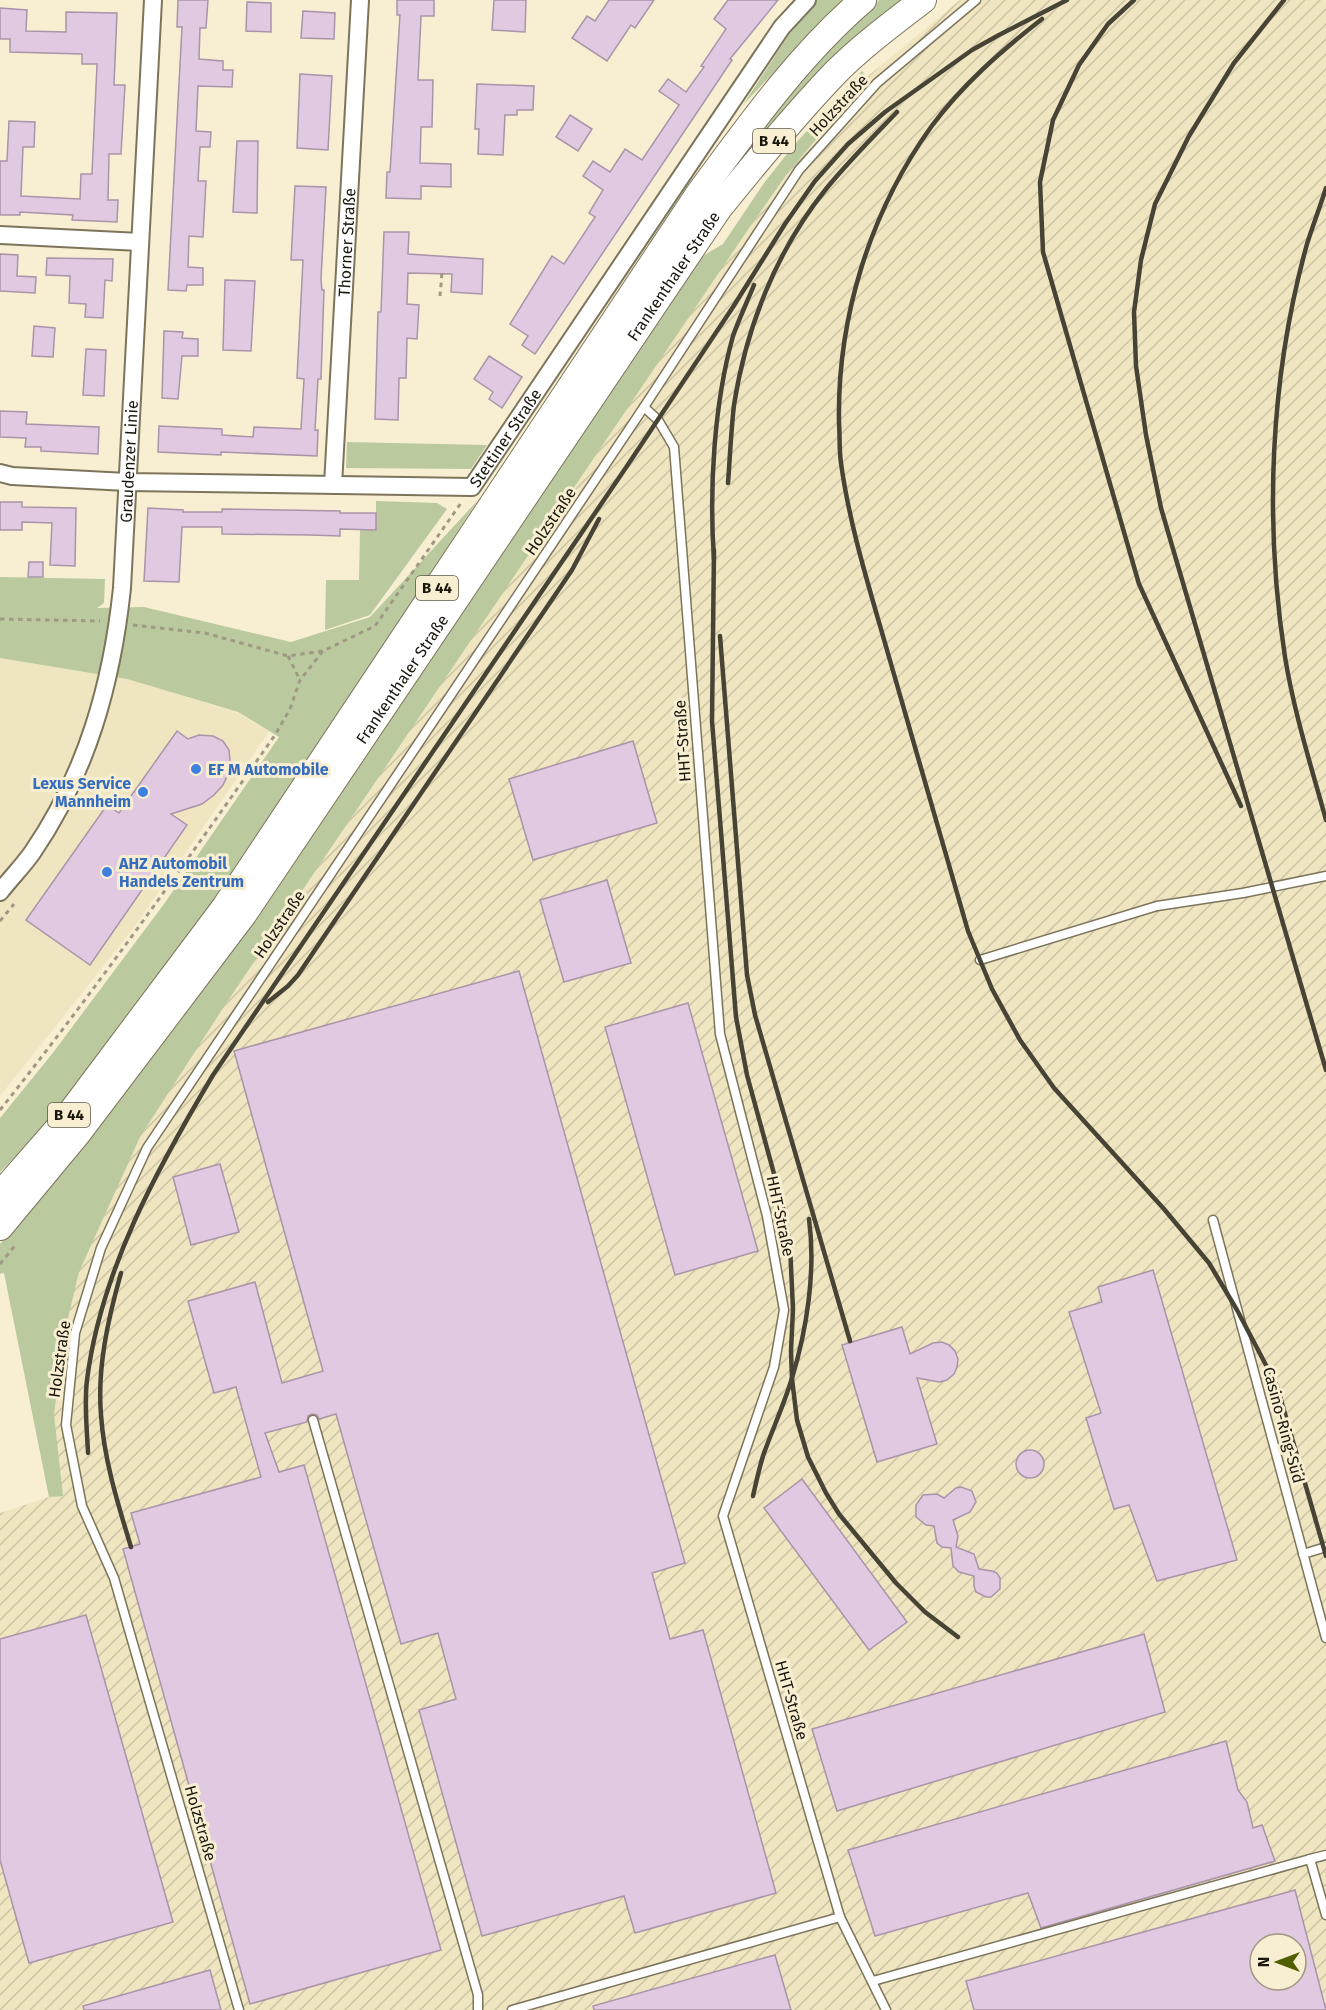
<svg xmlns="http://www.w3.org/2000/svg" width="1326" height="2010" font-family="'Fira Sans',sans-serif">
<defs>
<pattern id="industrial-furrows" width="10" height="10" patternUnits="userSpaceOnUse" patternTransform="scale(1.5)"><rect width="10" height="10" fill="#efe5c0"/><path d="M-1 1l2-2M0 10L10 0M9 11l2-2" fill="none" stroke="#ccc4a4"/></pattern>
</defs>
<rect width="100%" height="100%" fill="#f8efd2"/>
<polygon fill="#efe5c0" points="0,658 127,679 238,713 269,732 133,929 0,1096"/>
<path fill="url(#industrial-furrows)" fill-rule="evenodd" d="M960,0h366v2010h-1326v-497l49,-16 -43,-227 783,-1107 78,-86zM1260,1944h36v36h-36z"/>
<g fill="#baca9e">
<polygon points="817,0 842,0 743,105 790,33"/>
<polygon points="879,0 903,0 701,212 758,131 821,58"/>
<polygon points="862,71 868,79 789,171 749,228 225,1005 140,1137 79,1272 63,1339 54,1415 63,1496 49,1497 4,1273 0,1274 0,1244 101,1119 698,259 723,244 764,183 794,145"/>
<polygon points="347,442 487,445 471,469 346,468"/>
<path d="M478,500c-104,159 -205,323 -317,476 -51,68 -100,137 -161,196v-54l52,-64 112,-150 115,-167 -41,-25 -111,-33 -127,-21v-81l105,2 -1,24 -7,5 47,-1 147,35 79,-25z"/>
<polygon points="376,501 437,503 447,509 370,615 325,630 326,580 359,580 360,530 376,530"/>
</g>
<g fill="#e1cae1" stroke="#a994a9" stroke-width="1.5" fill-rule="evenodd">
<polygon points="178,0 208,0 206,28 200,28 199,59 223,61 223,70 233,70 232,87 198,86 196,131 211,132 210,147 200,147 198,181 206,181 203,237 189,236 188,267 203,268 203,285 187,285 186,291 168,290 182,27 177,27"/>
<polygon points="397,0 434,0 434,16 421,16 418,80 433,80 432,127 421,127 420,163 451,164 451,187 421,186 421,199 386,198 387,172 390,172 400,15 397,15"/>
<polygon points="494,0 526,0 525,32 492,30"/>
<polygon points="609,0 654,0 635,28 631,25 607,61 572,38 587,16 595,21"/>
<polygon points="728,0 778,0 730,59 732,60 706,99 535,354 522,345 528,336 510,324 552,256 564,264 595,217 589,213 603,190 583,176 593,161 610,172 625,149 642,160 679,105 659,91 668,79 686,92 704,67 701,66 726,29 714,19"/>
<polygon points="247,2 271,3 271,32 246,31"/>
<polygon points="0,8 27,10 26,31 66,32 66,12 117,13 114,85 125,85 121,154 109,154 108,200 118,200 117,222 72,220 73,215 20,212 20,215 0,215 0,161 7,161 9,121 35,122 34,147 23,147 21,196 80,199 81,174 92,174 97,64 82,64 82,54 10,52 10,39 0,39"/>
<polygon points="303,11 335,13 334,39 301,38"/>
<polygon points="300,74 332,76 328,150 297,148"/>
<polygon points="477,84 534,86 533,110 517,110 517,115 505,115 503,155 478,154 479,129 475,129"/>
<polygon points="570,115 592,129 578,151 556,137"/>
<polygon points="237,141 258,141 257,213 233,212"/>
<polygon points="295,186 326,187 321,279 322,290 324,290 321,379 318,379 315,430 318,430 317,456 221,452 221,455 158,452 159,426 222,429 222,435 253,437 254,427 301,429 304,379 297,378 303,260 291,260"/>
<polygon points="384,232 409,232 408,254 483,259 482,294 451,292 452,274 408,273 407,304 419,305 417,339 407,338 406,378 399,378 398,420 375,419 378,312 381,312"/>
<polygon points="0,254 18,255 17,276 36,277 35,293 0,291"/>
<polygon points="47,258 113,259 112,281 105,280 103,318 85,317 86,304 69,303 70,276 46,275"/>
<polygon points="225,280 255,281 251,351 223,350"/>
<polygon points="34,326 55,328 53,357 32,356"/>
<polygon points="164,331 183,332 182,338 198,339 198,356 182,356 178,399 162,398"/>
<polygon points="86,349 106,350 104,396 83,395"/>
<polygon points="489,356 522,377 502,408 489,399 493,392 474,379"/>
<polygon points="0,411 27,412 26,424 99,427 98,454 41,451 41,447 25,447 26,438 0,437"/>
<polygon points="0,502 22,502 22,507 76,508 75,566 50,565 52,523 22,522 22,530 0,530"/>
<polygon points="148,508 183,510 183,512 222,512 222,509 340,511 340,513 376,513 376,530 340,529 340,536 309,535 222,534 222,527 182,527 179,582 144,581"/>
<polygon points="29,562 43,562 43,577 28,577"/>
<polygon points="177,731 188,739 199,735 213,736 223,741 229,750 230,761 228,774 223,785 214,795 202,804 171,814 187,825 90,965 26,920 107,805 119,813"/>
<polygon points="633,741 657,823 533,860 509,779"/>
<polygon points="607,880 631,963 564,982 540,900"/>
<polygon points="519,971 685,1563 652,1573 670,1639 703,1630 776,1893 635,1933 624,1896 482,1936 419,1710 456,1699 438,1633 401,1644 336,1414 319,1419 317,1415 312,1414 308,1416 307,1422 265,1433 279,1472 304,1465 441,1950 250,2004 123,1549 140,1544 131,1513 261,1477 236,1387 214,1393 188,1301 255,1282 282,1383 323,1371 234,1051"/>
<polygon points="688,1003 758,1251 675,1275 605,1027"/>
<polygon points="220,1164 239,1232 191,1245 173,1177"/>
<polygon points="1153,1270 1237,1560 1157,1581 1129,1505 1114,1509 1086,1418 1101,1413 1069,1312 1102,1302 1098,1287"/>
<polygon points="902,1327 910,1354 933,1343 942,1342 949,1345 955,1351 958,1359 957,1367 954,1374 947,1380 939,1382 917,1378 937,1444 877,1462 842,1345"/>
<circle cx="1030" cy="1464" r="14"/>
<polygon points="802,1479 907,1622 869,1650 764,1508"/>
<polygon points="961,1487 972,1491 976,1502 970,1512 953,1520 958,1536 956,1547 974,1554 979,1569 992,1571 997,1573 1000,1578 1000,1589 991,1597 986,1597 976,1592 974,1586 974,1576 959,1572 953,1566 951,1548 942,1547 937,1543 934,1526 926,1525 916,1517 916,1505 923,1495 937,1494 944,1498 956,1488"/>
<polygon points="86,1615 173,1922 29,1963 0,1860 0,1639"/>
<polygon points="1144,1634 1165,1712 837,1811 812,1729"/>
<polygon points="1226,1741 1238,1790 1247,1802 1253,1828 1262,1825 1275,1861 1041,1928 1028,1893 875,1936 848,1850"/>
<path d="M1295,1890l31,120h-352l-8,-29zM1260,1944h36v36h-36z"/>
<polygon points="775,1955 791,2010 594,2010 593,2006"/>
<polygon points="210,1970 221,2010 84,2010 83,2006"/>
</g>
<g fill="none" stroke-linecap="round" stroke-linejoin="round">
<g stroke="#7c745b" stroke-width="11">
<g id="service">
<polyline points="644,407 658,420 674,447 720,1034 767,1216 784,1310 774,1367 723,1516 840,1917 886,2010"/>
<polyline points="980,960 1157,906 1243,893 1326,876"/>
<polyline points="1213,1220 1326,1638"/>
<polyline points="313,1420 478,1995 478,2010"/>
<polyline points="1303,1554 1326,1547"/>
<polyline points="1310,1859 1326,1855"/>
<polyline points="873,1981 1310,1859 1326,1915"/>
<polyline points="239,2010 114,1578 82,1506 66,1425 75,1333 101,1248 147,1148 644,407 799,170 877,83 976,0"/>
<polyline points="512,2010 840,1917"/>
</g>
</g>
<g stroke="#7c745b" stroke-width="20">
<g id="minor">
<polyline points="0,235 140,242"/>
<path id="s1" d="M0,473l12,3 115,6 345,5 310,-460 25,-27"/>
<path id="s2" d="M333,485l27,-485"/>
<path id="s3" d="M0,892c10,-13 22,-25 32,-39 55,-80 80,-170 90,-265l31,-588"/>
</g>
</g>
<g stroke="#7c745b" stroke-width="28">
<g id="primary">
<path d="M0,1195l63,-72 162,-216 473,-712c50,-68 100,-139 165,-195"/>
<path id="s4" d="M0,1227l78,-94 165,-218 476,-707c37,-46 75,-92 116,-135 27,-27 58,-50 88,-73"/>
</g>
</g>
<g stroke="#9f9983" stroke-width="3" stroke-dasharray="4.5 4.5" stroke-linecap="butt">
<polyline points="440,296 442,272"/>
<polyline points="0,619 100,621"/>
<polyline points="133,625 205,633 288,656 323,651 375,626 461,503"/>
<polyline points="288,656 300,680"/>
<polyline points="0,921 14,904"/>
<path d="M0,1110c97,-122 186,-248 275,-375l15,-26 10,-29 23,-29"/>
<polyline points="0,1264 17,1243"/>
</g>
<use href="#service" stroke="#fff" stroke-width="8"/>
<use href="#minor" stroke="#fff" stroke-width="16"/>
<use href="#primary" stroke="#fff" stroke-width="26"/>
<g stroke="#474335" stroke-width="4.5">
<polyline points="1134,0 1108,24 1079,65 1053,120 1040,182 1043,252 1139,584 1241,806"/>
<polyline points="1284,0 1234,63 1189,136 1155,204 1141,260 1134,312 1136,366 1146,435 1161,508 1326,1070"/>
<path d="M1042,19c-41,32 -80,66 -111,108 -61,85 -94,191 -92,296 1,13 0,27 2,40 9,66 30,130 48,194 26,91 53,182 79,274l24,58 28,51 34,48 110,121 45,54 28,47 40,76 49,170"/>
<path d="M1326,188c-6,19 -13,37 -19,56 -37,133 -43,277 -22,413 9,55 26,109 41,163"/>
<path d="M728,483c2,-26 3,-52 6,-78 12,-77 42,-154 92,-216 22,-27 47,-52 71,-77"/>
<polyline points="714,550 712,721 736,1017 747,1075 782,1203 790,1246 793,1309 791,1351 792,1379 797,1420 808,1457 826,1493 839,1514 896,1583 925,1612 958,1637"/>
<path d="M714,559c-5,-70 0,-155 19,-223 6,-17 14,-34 21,-51"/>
<polyline points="720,636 747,975 755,1015 850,1341"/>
<polyline points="268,1002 288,986 298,975 572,570 599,519"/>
<path d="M121,1273c-13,46 -24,95 -20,142 3,45 17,89 30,132"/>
<path d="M88,1453c-1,-24 -4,-49 -1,-73 14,-110 70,-211 126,-305l414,-609 106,-159 52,-83 30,-43 33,-37 37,-32 59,-42 28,-20 27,-15 68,-35"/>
<path d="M753,1496c3,-13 6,-27 10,-40 9,-26 21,-51 29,-78 15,-49 24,-108 17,-159"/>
</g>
</g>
<g fill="#3f7fe0" stroke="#f8efd2" stroke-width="2">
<circle cx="196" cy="769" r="6"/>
<circle cx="143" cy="792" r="6"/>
<circle cx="107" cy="872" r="6"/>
</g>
<g text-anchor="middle" stroke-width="6" stroke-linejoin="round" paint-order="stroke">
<g fill="#f8efd2" stroke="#5c5747" stroke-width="1.5">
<rect x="753" y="129" width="42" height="24" rx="4.5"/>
<rect x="416" y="576" width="42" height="24" rx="4.5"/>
<rect x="48" y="1103" width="42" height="24" rx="4.5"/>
</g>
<g font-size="15" font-weight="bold" fill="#19160c">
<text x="774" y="146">B 44</text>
<text x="437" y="593">B 44</text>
<text x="69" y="1120">B 44</text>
</g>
<g font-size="16" fill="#19160c" stroke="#f8efd2">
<text transform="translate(838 105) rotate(-47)" y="6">Holzstraße</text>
<text dy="6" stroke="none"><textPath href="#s2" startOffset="243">Thorner Straße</textPath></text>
<text dy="6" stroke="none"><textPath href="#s4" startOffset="1166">Frankenthaler Straße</textPath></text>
<text dy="6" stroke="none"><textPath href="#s1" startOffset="532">Stettiner Straße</textPath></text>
<text dy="6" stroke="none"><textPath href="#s3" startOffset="460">Graudenzer Linie</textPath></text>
<text transform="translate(550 521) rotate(-56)" y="6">Holzstraße</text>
<text dy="6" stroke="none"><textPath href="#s4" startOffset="680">Frankenthaler Straße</textPath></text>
<text transform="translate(682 741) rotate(-94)" y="6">HHT-Straße</text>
<text transform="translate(279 924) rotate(-56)" y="6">Holzstraße</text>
<text transform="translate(781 1216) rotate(78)" y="6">HHT-Straße</text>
<text transform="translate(59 1359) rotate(-82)" y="6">Holzstraße</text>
<text transform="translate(1284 1425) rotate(75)" y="6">Casino-Ring-Süd</text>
<text transform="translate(792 1700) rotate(74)" y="6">HHT-Straße</text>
<text transform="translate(201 1823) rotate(74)" y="6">Holzstraße</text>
</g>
<g font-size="16" font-weight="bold" fill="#366cbe" stroke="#f8efd2" text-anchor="start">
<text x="208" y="775">EF M Automobile</text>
<text x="131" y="789" text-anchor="end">Lexus Service<tspan x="131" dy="18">Mannheim</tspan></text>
<text x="119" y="869">AHZ Automobil<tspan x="119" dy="18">Handels Zentrum</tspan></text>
</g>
</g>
<g transform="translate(1278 1962) rotate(270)"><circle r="28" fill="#f8efd2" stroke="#9f9883" stroke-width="1.5"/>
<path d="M0-4.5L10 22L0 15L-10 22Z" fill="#505e00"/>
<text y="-9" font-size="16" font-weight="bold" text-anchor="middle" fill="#19160c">N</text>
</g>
</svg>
